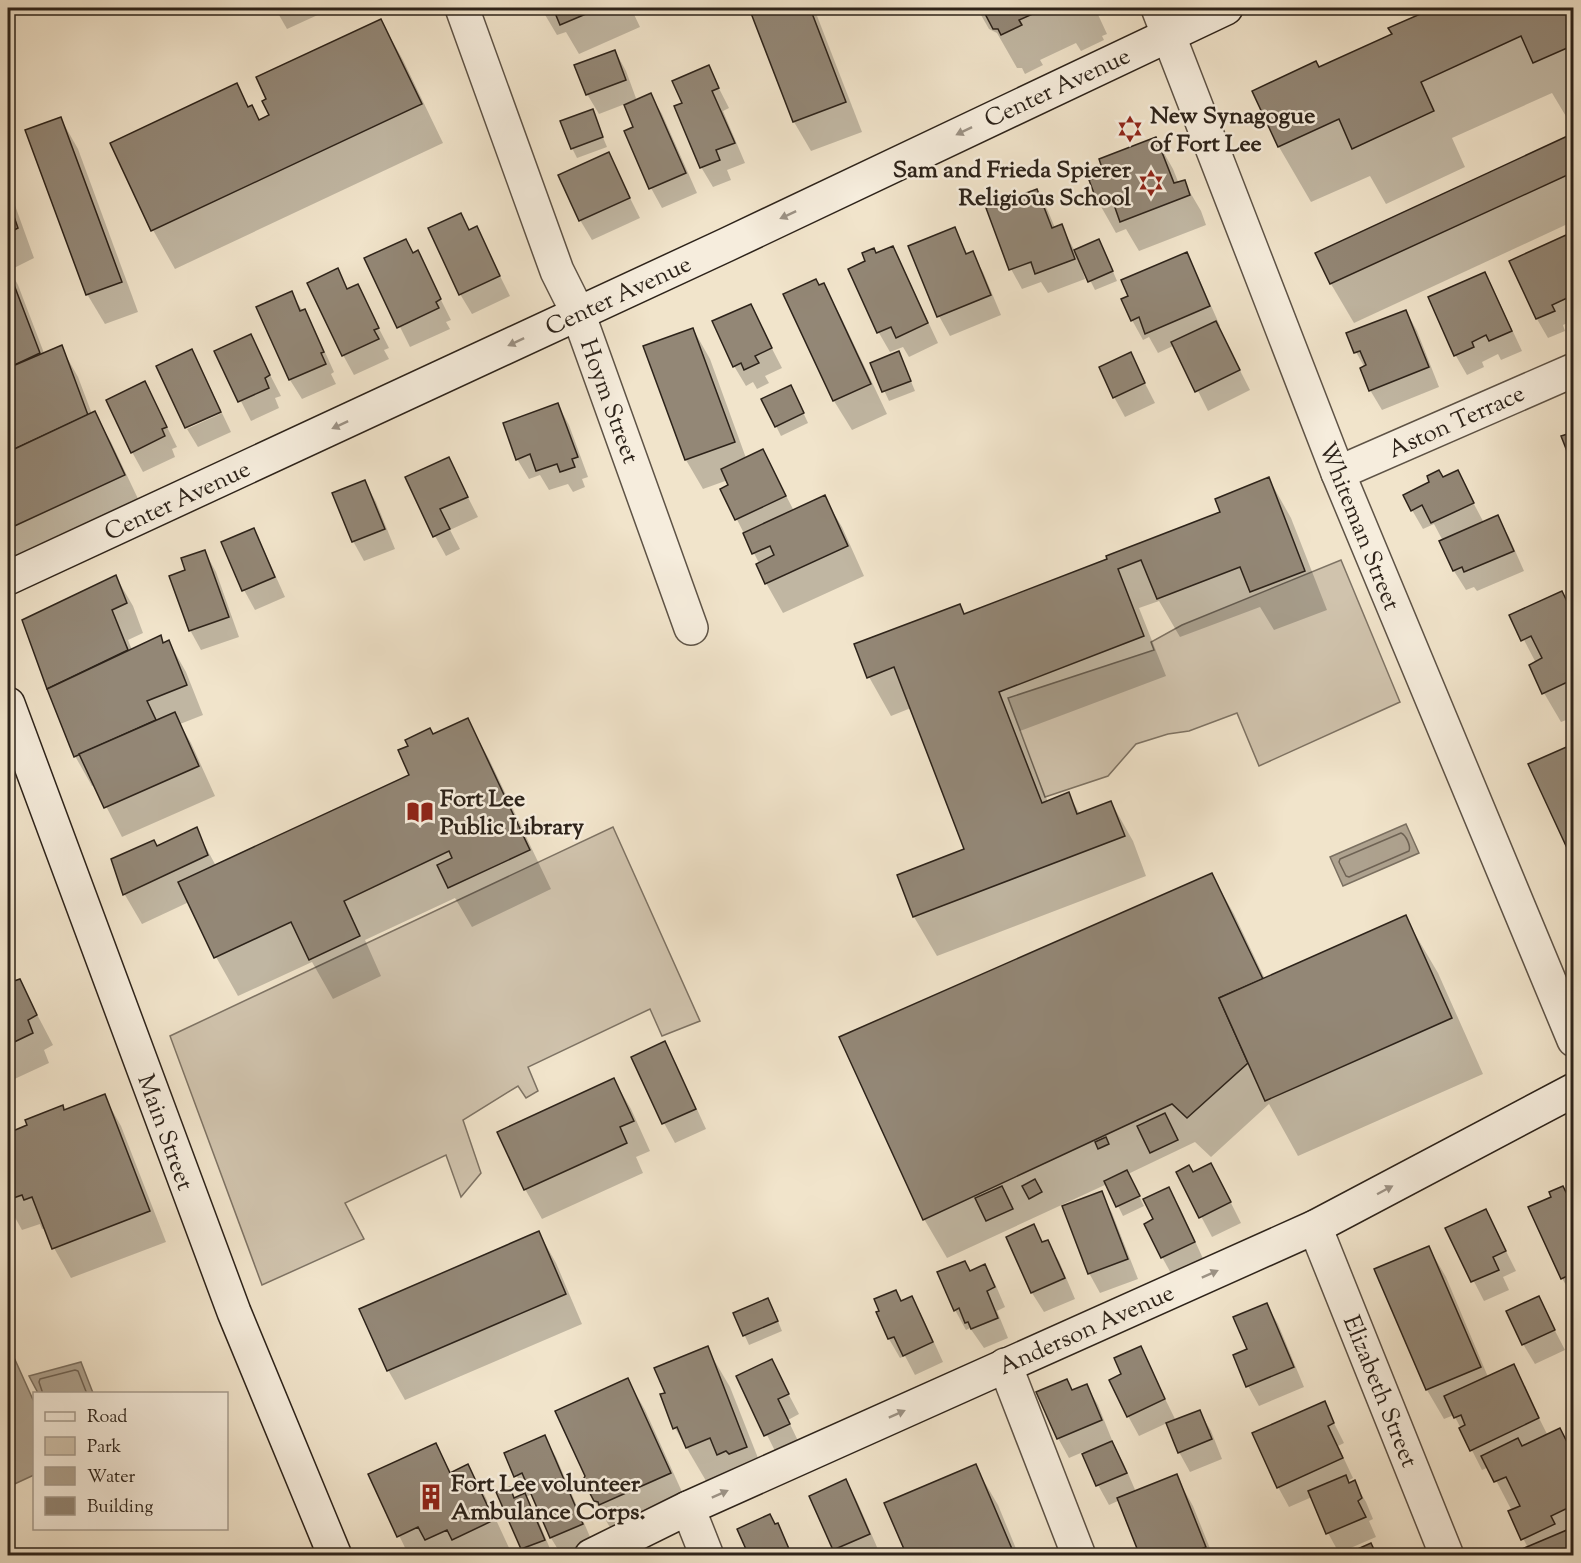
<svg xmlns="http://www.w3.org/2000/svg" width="1581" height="1563" font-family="'Sorts Mill Goudy',serif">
<rect width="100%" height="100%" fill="#f1e4cb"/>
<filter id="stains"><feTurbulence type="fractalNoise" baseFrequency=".00333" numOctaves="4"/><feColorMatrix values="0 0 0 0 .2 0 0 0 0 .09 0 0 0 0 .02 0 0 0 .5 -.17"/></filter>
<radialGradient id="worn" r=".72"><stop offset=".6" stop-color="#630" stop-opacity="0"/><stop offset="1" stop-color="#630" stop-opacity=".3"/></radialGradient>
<g fill="#d0c3ad" stroke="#7e7364" stroke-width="1.5">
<polygon points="1341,560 1400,702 1259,766 1237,713 1189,731 1168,734 1136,744 1108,776 1045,797 1008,698 1154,650 1151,642 1182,625"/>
<polygon points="613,827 700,1021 662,1036 650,1009 528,1067 538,1091 526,1098 518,1086 463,1120 481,1173 461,1197 446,1155 345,1203 364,1239 262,1285 170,1036"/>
</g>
<g fill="#aea28f" stroke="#7a6f60" stroke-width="1.5">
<polygon points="1406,824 1419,853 1343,886 1330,857"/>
<polygon points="12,1353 34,1402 34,1475 8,1487 8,1355"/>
<polygon points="81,1362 93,1393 38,1393 29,1376"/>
</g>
<g fill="#0003">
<polygon points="8,8 24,8 24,9 8,15"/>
<polygon points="275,8 333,8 287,29"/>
<polygon points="541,8 631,8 640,27 579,54 566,32 557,35"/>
<polygon points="751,8 814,8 862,132 811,151 794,122"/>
<polygon points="977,8 1095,8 1107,34 1102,36 1104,40 1081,51 1076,43 1040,60 1043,65 1025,74 1022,68 1017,68 997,33 989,29"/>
<polygon points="1438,8 1574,8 1574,115 1567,118 1552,93 1452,138 1465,167 1386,204 1370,176 1311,202 1279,147 1254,91 1319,69 1394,35 1391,29"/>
<polygon points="381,21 403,60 443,143 175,269 153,230 236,85 249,108 252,107 260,121 271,116"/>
<polygon points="615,51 626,71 637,101 650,94 662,114 697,193 662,208 651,188 635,128 625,104 599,114 587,94"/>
<polygon points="708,67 729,108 723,111 745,163 727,170 731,180 713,187 701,167 684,104"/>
<polygon points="592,111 607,147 577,158 572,148"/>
<polygon points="61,119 78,149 138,312 105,324 87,294"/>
<polygon points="1574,135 1574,221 1354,323 1331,284 1317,253"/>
<polygon points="1156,139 1173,169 1179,184 1184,182 1201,211 1206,225 1139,251 1126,229 1116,233 1099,203 1106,175"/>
<polygon points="608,154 640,218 592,240 580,220"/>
<polygon points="8,186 34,258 10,270 18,285 44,353 61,347 78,377 92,414 94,413 111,442 141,505 8,562"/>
<polygon points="1037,191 1048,211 1055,228 1061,226 1075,251 1104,250 1117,281 1095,290 1083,266 1081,267 1085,279 1048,293 1041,282 1022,289 1011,269"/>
<polygon points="460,215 470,231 476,228 510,296 472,314 460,294"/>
<polygon points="954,229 968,255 972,253 983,272 1001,315 950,336 939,316"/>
<polygon points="892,248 903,268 938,343 909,357 903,347 890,352 879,333 850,269"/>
<polygon points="417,252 451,320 446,322 450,329 410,347 366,259 413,255"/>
<polygon points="1574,252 1574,320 1563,325 1565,331 1548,338 1537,319 1511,261"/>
<polygon points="1186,254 1197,274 1220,326 1218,327 1250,390 1208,411 1175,345 1158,353 1149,337 1143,340 1132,320"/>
<polygon points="337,270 348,290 357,286 389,348 384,350 389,359 354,375 343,355"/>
<polygon points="1484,274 1495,293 1522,351 1501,360 1498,354 1482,362 1484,367 1467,375 1456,356 1430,298"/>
<polygon points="823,285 840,315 887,414 852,430 834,401 785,295"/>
<polygon points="291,293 315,330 334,372 331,374 336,384 302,399 290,380 258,308"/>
<polygon points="750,306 782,368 765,376 769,383 757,389 753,382 746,386 734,366"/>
<polygon points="1406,311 1417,331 1439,387 1382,410 1370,390 1365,368 1356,352"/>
<polygon points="693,329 710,359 746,458 763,451 794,511 824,497 842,527 864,576 783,613 766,583 759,563 722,490 730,486 728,480 703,489 686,460 645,347"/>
<polygon points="250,336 281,396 275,398 279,408 251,421 216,352"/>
<polygon points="192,351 221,410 186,426"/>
<polygon points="1130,354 1155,403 1125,417 1114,397"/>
<polygon points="903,362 915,391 889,401 872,364"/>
<polygon points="145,383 177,447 172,449 175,457 143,472 132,452"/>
<polygon points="796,397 808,423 781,436 776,426"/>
<polygon points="558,405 569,425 588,477 582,479 585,487 573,492 568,484 549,490 540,475 529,479 517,459"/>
<polygon points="222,413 231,432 198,447 187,429"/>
<polygon points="448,458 478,517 450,530 460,549 446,556 435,536"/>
<polygon points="1457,472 1484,523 1498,517 1509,537 1524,571 1477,591 1474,587 1466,590 1454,571 1441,541 1443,541 1434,524 1423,529 1412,510"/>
<polygon points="1269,479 1291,518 1327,610 1274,630 1260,607 1180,637 1159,601 1139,608 1166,676 1020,731 1048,802 1068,794 1080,814 1111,802 1133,841 1146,876 937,956 914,917 899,876 966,850 911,708 891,716 869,677 959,605 965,615 1109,559 1222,513"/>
<polygon points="365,482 376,502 395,549 364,561 353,541"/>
<polygon points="253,530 264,550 285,597 255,610 244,590 223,543"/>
<polygon points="205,552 216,572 239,637 201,650 190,630 187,570"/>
<polygon points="116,577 133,606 143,633 128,640 132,650 160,637 164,644 169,642 186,672 203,715 180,724 191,743 215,796 122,837 95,785 92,786 75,756 24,620"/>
<polygon points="1561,593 1574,614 1574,717 1561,722 1544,693 1536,663 1511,615"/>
<polygon points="467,720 489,759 551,889 472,927 455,898 365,940 381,976 333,999 312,962 238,996 216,957 189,902 142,924 125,895 113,860 157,848 196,829 216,866 411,775 410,746"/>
<polygon points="1212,875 1234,914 1265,979 1405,917 1438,973 1483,1074 1298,1156 1269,1104 1211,1157 1195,1142 1128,1174 1144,1206 1123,1216 1107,1184 947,1258 924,1219 841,1038"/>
<polygon points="8,977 12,984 19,980 53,1045 44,1050 49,1063 8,1082"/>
<polygon points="664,1043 676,1063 706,1129 675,1143 664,1123"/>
<polygon points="614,1080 631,1109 650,1151 636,1157 643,1173 542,1219 525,1189"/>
<polygon points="104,1096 121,1126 166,1242 71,1278 54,1248 46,1228 42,1229 40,1224 22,1230 8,1205 8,1134"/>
<polygon points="1178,1173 1193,1174 1222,1185 1241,1223 1212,1237"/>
<polygon points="1563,1188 1574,1206 1573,1298 1562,1278 1553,1198"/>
<polygon points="1169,1189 1180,1208 1205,1263 1173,1277 1162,1257"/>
<polygon points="1101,1193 1112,1213 1138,1279 1100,1293 1089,1273"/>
<polygon points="1486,1211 1516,1271 1503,1277 1509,1290 1484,1301 1447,1229"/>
<polygon points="539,1233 556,1263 582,1324 405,1400 388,1370"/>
<polygon points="1008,1237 1043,1244 1047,1242 1059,1261 1075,1299 1044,1312 1032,1293"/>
<polygon points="1429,1248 1446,1277 1488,1377 1513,1366 1548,1436 1560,1430 1574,1454 1574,1556 1528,1548 1510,1512 1512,1511 1489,1467 1482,1470 1454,1415 1444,1419 1427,1390 1376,1270"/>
<polygon points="985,1266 996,1286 1005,1307 997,1311 1008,1338 984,1348 970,1328 966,1330 955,1310 970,1272"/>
<polygon points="912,1298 923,1318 943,1362 915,1375 905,1356 900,1358 889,1339 901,1302"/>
<polygon points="1538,1298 1565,1350 1535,1364 1523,1344"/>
<polygon points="1267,1305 1278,1324 1304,1387 1259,1406 1248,1386 1235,1356 1248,1350"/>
<polygon points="773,1309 782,1331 749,1345 735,1314"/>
<polygon points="707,1348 730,1387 769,1486 709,1486 675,1428 666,1394"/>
<polygon points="1140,1348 1176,1421 1200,1412 1211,1431 1222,1459 1190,1472 1179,1452 1167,1423 1139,1436 1128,1416 1123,1375"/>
<polygon points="771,1361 799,1414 788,1420 800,1445 777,1455 738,1377"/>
<polygon points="628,1380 645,1410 687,1503 612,1531 595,1501"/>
<polygon points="1086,1385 1098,1405 1112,1440 1111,1440 1123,1462 1136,1492 1176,1476 1193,1506 1213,1556 1142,1556 1120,1500 1109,1505 1098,1485 1083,1452 1069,1458 1058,1438 1072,1391"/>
<polygon points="1324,1403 1344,1443 1338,1446 1353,1478 1348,1481 1350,1484 1354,1482 1366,1502 1373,1519 1369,1521 1376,1537 1339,1553 1328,1533 1312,1497 1289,1507 1278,1487"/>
<polygon points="544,1437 556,1457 593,1544 567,1556 562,1556 551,1538 533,1494 525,1497 536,1515 553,1556 526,1556 498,1493 509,1488 515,1499 526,1495 506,1454"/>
<polygon points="435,1445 452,1474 468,1466 485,1496 510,1550 499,1556 409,1556 370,1475"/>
<polygon points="975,1466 998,1505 1019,1556 908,1556"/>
<polygon points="846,1481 857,1501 880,1554 876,1556 838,1556 835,1549"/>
<polygon points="777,1525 793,1556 751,1556 775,1526"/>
<polygon points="8,1541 14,1556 8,1556"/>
</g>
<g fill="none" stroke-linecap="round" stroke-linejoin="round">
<g stroke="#6e6254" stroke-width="1.5">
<path d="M1401,833c5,2 10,13 8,18l-60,26 -3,-1 -7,-14 1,-3z"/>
<polyline points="43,1394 39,1382 40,1379 75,1370 78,1371 87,1394"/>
</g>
</g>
<g fill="#938776" stroke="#2d231a" stroke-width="1.5">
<polygon points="553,8 600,8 560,25"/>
<polygon points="749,8 810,8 846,102 793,122"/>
<polygon points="982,8 1046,8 1019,20 1022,25 1001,35 998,29 993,29"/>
<polygon points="1434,8 1574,8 1574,45 1533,63 1521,36 1421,82 1434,111 1352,149 1339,119 1278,147 1252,91 1316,61 1319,67 1392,34 1388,28"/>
<polygon points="381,19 422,104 151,231 110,143 237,83 248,107 252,105 259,120 269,115 262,101 266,99 256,77"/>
<polygon points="615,50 626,80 586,95 574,65"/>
<polygon points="709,65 719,88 712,91 735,143 716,150 720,160 700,168 674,106 682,103 672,81"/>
<polygon points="651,93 686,173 649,189 624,131 633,127 624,105"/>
<polygon points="593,109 603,137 571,149 560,121"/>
<polygon points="61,117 122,282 86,295 25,130"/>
<polygon points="1574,133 1574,172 1330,284 1315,253"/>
<polygon points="1156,137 1174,183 1185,180 1190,195 1120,222 1112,199 1098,204 1089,180 1104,174 1099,159"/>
<polygon points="609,152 630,198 579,221 558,175"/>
<polygon points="1037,189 1052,228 1062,224 1075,259 1035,274 1031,262 1009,270 986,208"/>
<polygon points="8,199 18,228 8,233"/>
<polygon points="461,213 469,230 477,226 500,276 459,295 428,228"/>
<polygon points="955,227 966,254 973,251 991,295 937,317 908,246"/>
<polygon points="1566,235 1574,252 1574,303 1570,305 1567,298 1552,305 1555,311 1536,319 1509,261"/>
<polygon points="406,239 413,253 418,250 441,299 436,302 439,308 397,328 364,258"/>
<polygon points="1099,239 1113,271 1088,282 1074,250"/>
<polygon points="893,246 928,323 896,338 891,327 877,333 848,269 865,261 862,253 874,248 876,253"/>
<polygon points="1187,252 1210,306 1145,334 1139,317 1131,321 1121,299 1128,296 1121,280"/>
<polygon points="338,268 347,289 358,284 379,328 374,330 379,339 342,356 307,283"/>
<polygon points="8,269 40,353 8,368"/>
<polygon points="1485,272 1512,331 1489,341 1486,335 1472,342 1474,347 1454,356 1428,297"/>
<polygon points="816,279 819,285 824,283 871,384 833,401 783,294"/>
<polygon points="292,291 300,311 305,309 324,352 321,353 326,364 289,380 256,307"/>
<polygon points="751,304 772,348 755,356 759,363 744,370 741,363 733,367 712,321"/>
<polygon points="1406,310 1429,367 1369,391 1360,368 1366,365 1360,351 1354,353 1346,333"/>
<polygon points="1216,321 1240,370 1195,392 1171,342"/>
<polygon points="693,328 735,442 685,460 643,346"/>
<polygon points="251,334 270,375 265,378 269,388 238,402 214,351"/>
<polygon points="62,345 88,415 8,452 8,368"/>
<polygon points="192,349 221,412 185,428 156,366"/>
<polygon points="899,351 911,381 882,392 870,363"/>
<polygon points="1131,352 1145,383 1113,398 1099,367"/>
<polygon points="145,381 167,427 162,429 165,436 131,453 106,400"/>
<polygon points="791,385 804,413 775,427 761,399"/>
<polygon points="558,403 578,457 572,459 575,467 560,472 557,464 536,471 530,454 516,460 503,423"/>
<polygon points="95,411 125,475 8,529 8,452"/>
<polygon points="1574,432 1574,469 1561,436"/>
<polygon points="763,449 786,496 735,520 720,489 728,485 721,469"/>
<polygon points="449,457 468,497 440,509 450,529 433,537 405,477"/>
<polygon points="1439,470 1443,477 1458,470 1474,503 1431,523 1422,505 1411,511 1403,495 1429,482 1427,476"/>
<polygon points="1269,477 1305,571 1250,592 1240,567 1157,599 1141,560 1118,569 1144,636 999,692 1042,803 1069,792 1077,814 1111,801 1125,836 913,917 897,875 964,849 894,667 867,678 854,644 960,604 964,614 1107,559 1106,556 1220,512 1215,499"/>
<polygon points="365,480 385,529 352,542 332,493"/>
<polygon points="825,495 848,546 765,584 756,564 774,555 770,546 752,554 743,533"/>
<polygon points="1498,515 1514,551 1464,572 1462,567 1453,571 1439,541"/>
<polygon points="254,528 275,577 242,591 221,542"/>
<polygon points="205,550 229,617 189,631 169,576 185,570 181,558"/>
<polygon points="116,575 127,603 112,610 128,650 47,689 22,620"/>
<polygon points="1562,591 1574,616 1574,679 1542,694 1529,665 1542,658 1531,636 1521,641 1509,615"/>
<polygon points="161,635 163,643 169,640 187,685 147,701 156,720 74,757 47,689"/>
<polygon points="175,712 199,766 104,808 79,754"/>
<polygon points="468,718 530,850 448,888 437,865 452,858 449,851 344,901 360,936 309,960 291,922 214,958 178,882 409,775 398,750 408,746 405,740 430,728 433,734"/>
<polygon points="1571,745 1574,751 1573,861 1528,764"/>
<polygon points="197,827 208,855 123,895 111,859 154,840 157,846"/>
<polygon points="1212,873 1263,979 1219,998 1248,1063 1187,1118 1172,1104 923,1220 839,1037"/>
<polygon points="1406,915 1452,1018 1265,1101 1219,998"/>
<polygon points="8,974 11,982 20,979 37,1015 28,1020 33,1033 8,1045"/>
<polygon points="665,1041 696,1109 662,1124 631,1057"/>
<polygon points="614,1078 634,1121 620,1127 627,1143 524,1190 497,1132"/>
<polygon points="105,1094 150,1211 52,1249 32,1197 24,1200 22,1195 8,1200 8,1133 27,1125 25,1120 63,1105 64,1110"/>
<polygon points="1165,1113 1178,1140 1150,1153 1137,1126"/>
<polygon points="1106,1137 1109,1144 1098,1149 1095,1142"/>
<polygon points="1211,1163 1231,1202 1199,1218 1176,1172 1189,1165 1193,1172"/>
<polygon points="1127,1170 1140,1196 1116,1207 1104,1181"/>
<polygon points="1035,1179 1042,1192 1029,1199 1022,1186"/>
<polygon points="1002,1186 1013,1209 986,1221 975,1198"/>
<polygon points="1563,1186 1574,1209 1574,1273 1561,1279 1528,1207 1551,1197 1549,1192"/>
<polygon points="1169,1187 1195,1242 1161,1258 1144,1224 1153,1219 1143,1199"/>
<polygon points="1102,1191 1128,1259 1088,1274 1062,1206"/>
<polygon points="1486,1209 1506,1251 1493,1257 1499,1270 1471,1282 1445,1228"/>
<polygon points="1034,1224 1042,1242 1048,1240 1065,1278 1031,1293 1006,1237"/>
<polygon points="539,1231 566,1294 387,1371 359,1309"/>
<polygon points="1429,1246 1481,1367 1426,1390 1374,1269"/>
<polygon points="965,1261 970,1271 985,1264 995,1287 987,1291 998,1318 971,1329 968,1322 965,1323 959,1308 954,1311 937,1272"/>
<polygon points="896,1290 901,1301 912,1296 933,1342 903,1356 894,1337 888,1339 876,1312 879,1311 874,1299"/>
<polygon points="1539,1296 1555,1330 1522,1345 1506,1311"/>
<polygon points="768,1298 778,1321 743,1336 733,1313"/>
<polygon points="1267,1303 1294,1367 1246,1387 1233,1355 1247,1349 1233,1317"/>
<polygon points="708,1346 747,1447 729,1454 726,1451 717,1455 710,1438 686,1448 677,1427 673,1429 660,1394 665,1393 654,1368"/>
<polygon points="1141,1346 1165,1399 1127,1417 1109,1380 1121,1374 1114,1358"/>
<polygon points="772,1359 789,1394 778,1399 790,1424 764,1436 736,1376"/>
<polygon points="1514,1364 1539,1418 1470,1451 1459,1428 1465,1425 1461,1415 1454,1418 1444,1396"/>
<polygon points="628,1378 671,1473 599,1505 598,1502 594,1501 583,1480 585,1476 555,1411"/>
<polygon points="1067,1379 1072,1390 1087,1384 1102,1420 1057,1439 1036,1392"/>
<polygon points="1325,1401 1334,1423 1328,1426 1343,1458 1277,1488 1252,1433"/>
<polygon points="1200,1410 1212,1439 1178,1453 1166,1423"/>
<polygon points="1560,1428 1574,1456 1574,1505 1551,1516 1555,1524 1521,1540 1508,1511 1520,1506 1506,1477 1494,1482 1481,1456 1518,1438 1522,1446"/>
<polygon points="545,1435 583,1524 550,1538 522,1473 514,1477 504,1453"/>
<polygon points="1112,1441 1127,1473 1096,1486 1082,1454"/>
<polygon points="436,1443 450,1473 468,1464 494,1520 452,1540 447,1530 425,1540 418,1527 397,1537 368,1474"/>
<polygon points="976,1464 1015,1556 907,1556 884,1503"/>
<polygon points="1177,1474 1206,1547 1184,1556 1140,1556 1117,1498"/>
<polygon points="1346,1475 1349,1483 1355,1480 1362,1498 1358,1501 1366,1517 1326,1534 1308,1491"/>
<polygon points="846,1479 870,1534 833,1550 809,1496"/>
<polygon points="510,1487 514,1498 525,1493 545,1540 521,1549 496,1492"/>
<polygon points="770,1514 775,1524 778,1523 792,1556 749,1556 737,1529"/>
<polygon points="1574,1527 1574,1556 1511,1556 1510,1554"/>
<polygon points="1371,1543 1377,1556 1342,1556"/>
</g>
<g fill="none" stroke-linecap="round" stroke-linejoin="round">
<g stroke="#5e5346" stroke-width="36">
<g id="street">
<polyline points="462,8 557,271 578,313 691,628"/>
<polyline points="1158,8 1338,473 1574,1040"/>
<polyline points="1338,473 1574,370"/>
<polyline points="1315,1227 1447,1556"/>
<polyline points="1005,1365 1079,1556"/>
<polyline points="688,1508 707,1556"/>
</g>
</g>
<g stroke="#2d231a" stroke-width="36">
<g id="secondary">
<polyline points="8,578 726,245 1226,8"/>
<polyline points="8,704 234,1312 335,1556"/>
<polyline points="591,1556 688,1508 1315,1227 1574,1090"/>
</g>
</g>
<use href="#street" stroke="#f6eddd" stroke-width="33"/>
<use href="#secondary" stroke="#f6eddd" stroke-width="33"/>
</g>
<defs><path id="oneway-solid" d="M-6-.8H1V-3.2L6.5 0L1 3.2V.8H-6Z" transform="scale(1.5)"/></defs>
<g fill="#9c9285">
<use href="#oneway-solid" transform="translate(964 131) rotate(154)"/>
<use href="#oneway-solid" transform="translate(788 215) rotate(155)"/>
<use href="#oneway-solid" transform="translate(516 342) rotate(155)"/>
<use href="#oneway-solid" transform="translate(340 425) rotate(155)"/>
<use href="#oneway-solid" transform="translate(1385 1190) rotate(-28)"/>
<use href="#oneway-solid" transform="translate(1210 1274) rotate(-24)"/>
<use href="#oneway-solid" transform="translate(897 1414) rotate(-24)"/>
<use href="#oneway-solid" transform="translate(720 1494) rotate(-24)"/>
</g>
<defs>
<g id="synagogue-bare" transform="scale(2.07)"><path d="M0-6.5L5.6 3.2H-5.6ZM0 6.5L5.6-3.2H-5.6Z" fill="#8f2418" stroke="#f6eddd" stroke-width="2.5" paint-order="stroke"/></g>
<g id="library-bare" transform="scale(2.07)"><path d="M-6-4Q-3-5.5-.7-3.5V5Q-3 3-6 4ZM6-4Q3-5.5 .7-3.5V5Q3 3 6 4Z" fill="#8f2418" stroke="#f6eddd" stroke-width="2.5" paint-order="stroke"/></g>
<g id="building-bare" transform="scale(2.07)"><path d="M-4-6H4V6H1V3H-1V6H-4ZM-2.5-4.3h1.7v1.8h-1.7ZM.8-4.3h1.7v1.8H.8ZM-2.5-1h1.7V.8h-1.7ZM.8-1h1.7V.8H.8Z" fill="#8f2418" stroke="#f6eddd" stroke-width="2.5" paint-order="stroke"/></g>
</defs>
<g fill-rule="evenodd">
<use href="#synagogue-bare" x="1130" y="129"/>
<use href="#synagogue-bare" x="1151" y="183"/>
<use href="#library-bare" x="420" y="812"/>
<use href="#building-bare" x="431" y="1497"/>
</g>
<g text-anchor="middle" stroke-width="5" stroke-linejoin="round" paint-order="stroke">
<g font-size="24" fill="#2d231a" stroke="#f6eddd">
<text transform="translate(1057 87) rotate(-25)" y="8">Center Avenue</text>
<text transform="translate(618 295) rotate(-25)" y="8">Center Avenue</text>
<text transform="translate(610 401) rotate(70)" y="8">Hoym Street</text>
<text transform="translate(1456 421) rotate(-24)" y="8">Aston Terrace</text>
<text transform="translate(177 500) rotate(-25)" y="8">Center Avenue</text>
<text transform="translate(1360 526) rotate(68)" y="8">Whiteman Street</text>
<text transform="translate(166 1132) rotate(70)" y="8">Main Street</text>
<text transform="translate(1086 1329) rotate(-24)" y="8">Anderson Avenue</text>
<text transform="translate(1381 1391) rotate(68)" y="8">Elizabeth Street</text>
</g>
<g font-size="24" font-weight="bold" fill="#2d231a" stroke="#f6eddd" text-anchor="start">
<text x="1150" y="123">New Synagogue<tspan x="1150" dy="28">of Fort Lee</tspan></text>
<text x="1131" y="177" text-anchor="end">Sam and Frieda Spierer<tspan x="1131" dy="28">Religious School</tspan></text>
<text x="440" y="806">Fort Lee<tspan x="440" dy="28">Public Library</tspan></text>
<text x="451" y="1491">Fort Lee volunteer<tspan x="451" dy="28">Ambulance Corps.</tspan></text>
</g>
</g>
<rect width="1581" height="1563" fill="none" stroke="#f1e4cb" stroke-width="30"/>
<rect x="9" y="9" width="1563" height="1545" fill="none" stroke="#2d231a" stroke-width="3"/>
<rect x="15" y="15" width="1551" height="1533" fill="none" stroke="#2d231a" stroke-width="1.5"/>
<rect x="33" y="1392" width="195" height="138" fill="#f6eddd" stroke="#a69c8f" stroke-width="1.5"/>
<rect x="45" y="1412" width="30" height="9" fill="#f6eddd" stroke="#a69c8f" stroke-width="1.5"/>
<text x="87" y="1422" font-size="18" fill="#2d231a">Road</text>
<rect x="45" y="1437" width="30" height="18" fill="#d0c3ad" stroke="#a69c8f" stroke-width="1.5"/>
<text x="87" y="1452" font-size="18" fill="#2d231a">Park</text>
<rect x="45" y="1467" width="30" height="18" fill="#aea28f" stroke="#a69c8f" stroke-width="1.5"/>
<text x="87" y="1482" font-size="18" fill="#2d231a">Water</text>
<rect x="45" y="1497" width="30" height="18" fill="#938776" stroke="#a69c8f" stroke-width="1.5"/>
<text x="87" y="1512" font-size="18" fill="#2d231a">Building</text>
<rect width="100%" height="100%" filter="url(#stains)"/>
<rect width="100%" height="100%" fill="url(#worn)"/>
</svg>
